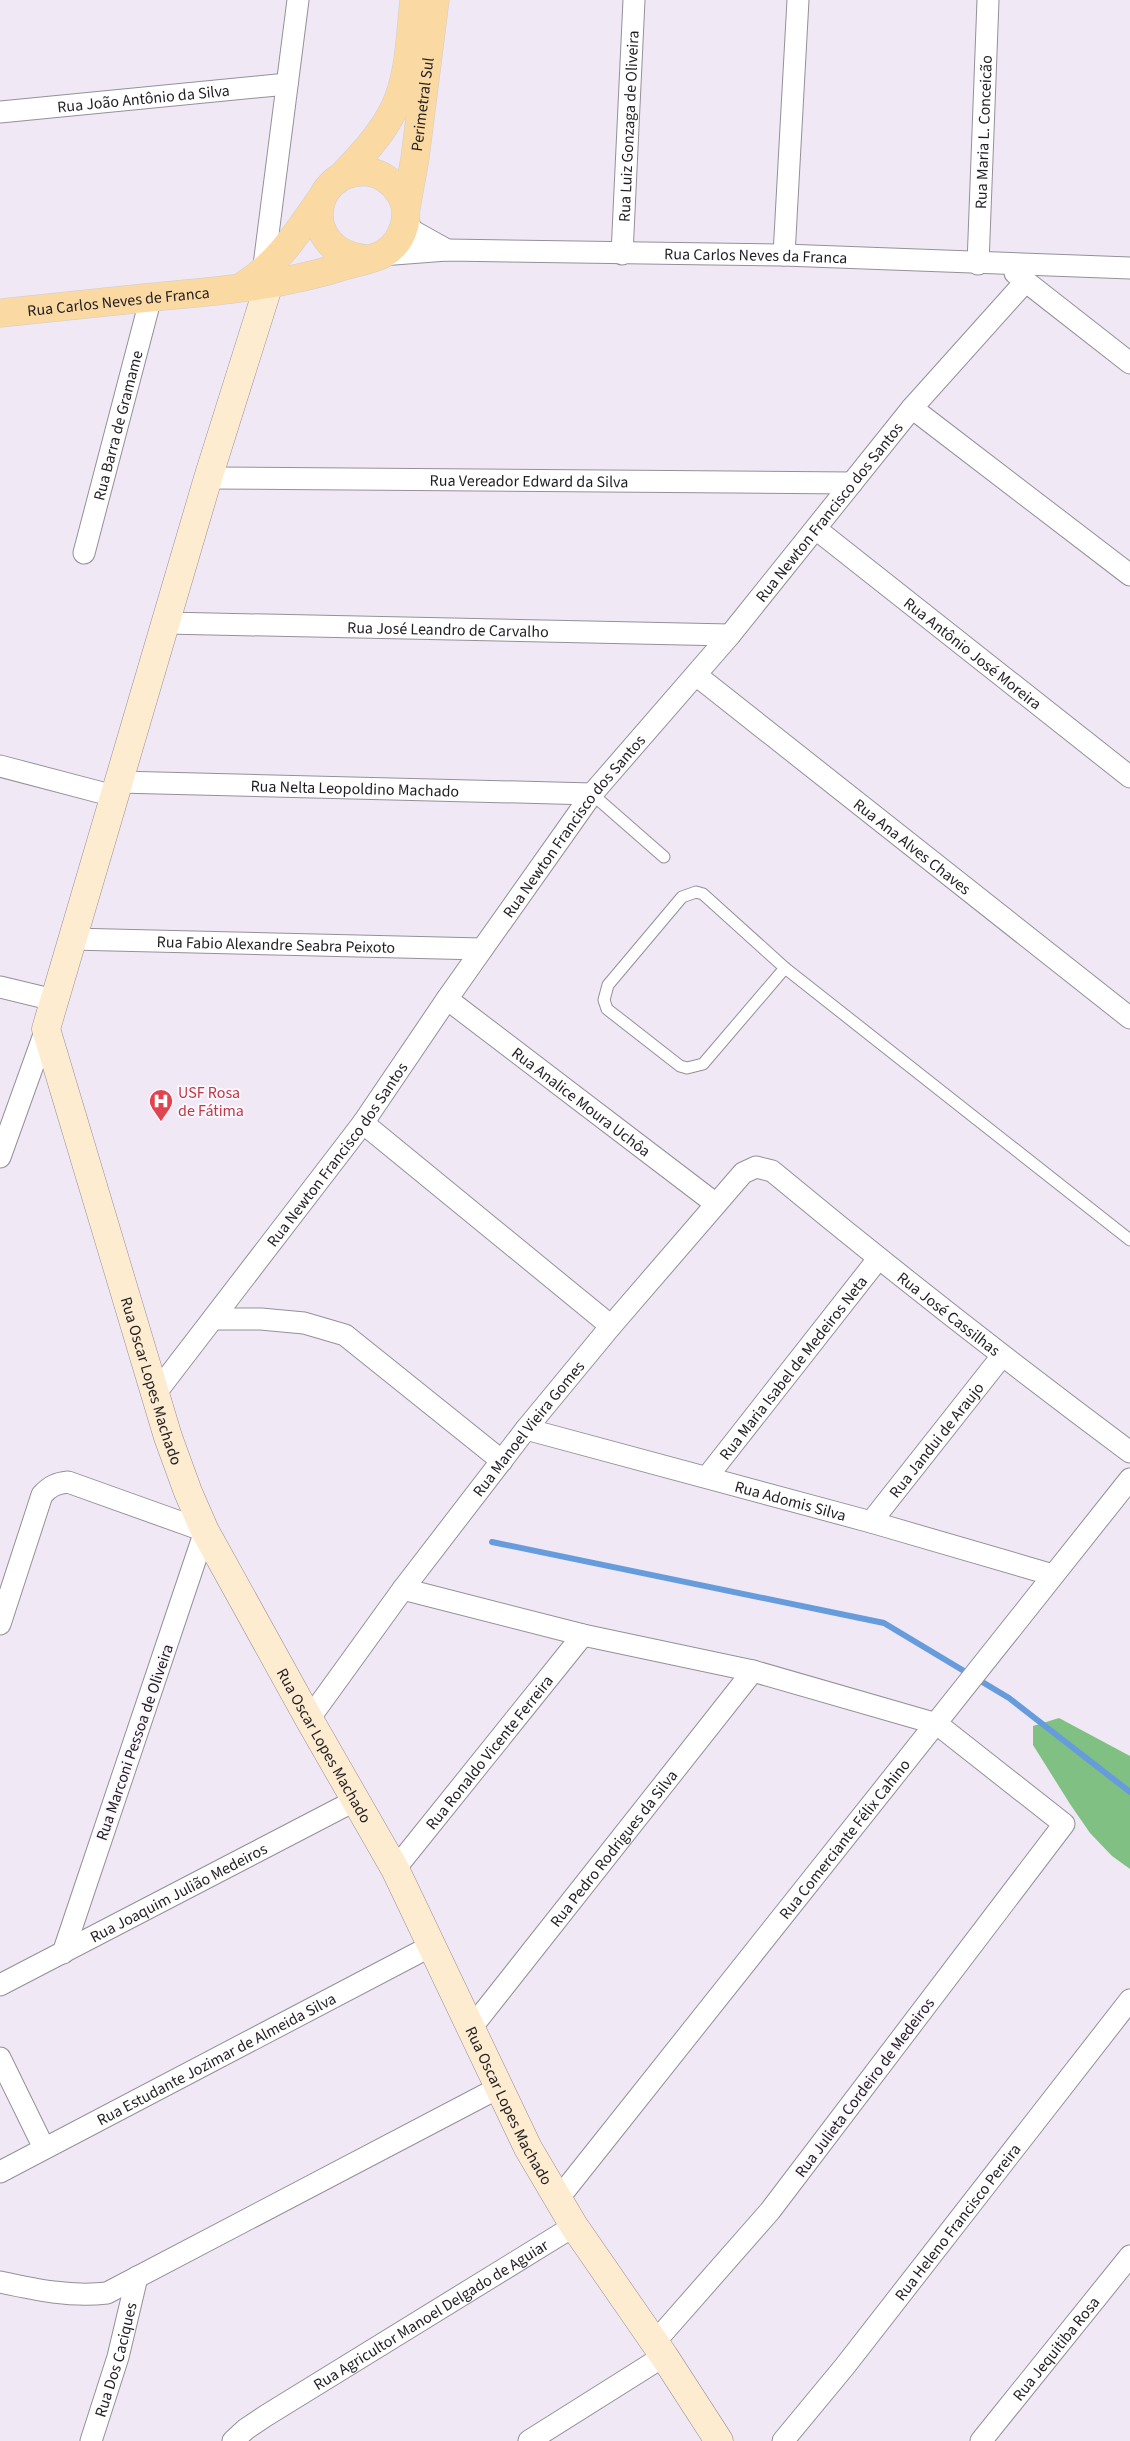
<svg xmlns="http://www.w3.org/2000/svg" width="1130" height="2441" font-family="'Source Sans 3',sans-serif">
<rect width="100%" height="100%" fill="#f0e9f5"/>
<polygon fill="#80c183" points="1059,1718 1130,1756 1130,1869 1112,1856 1090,1833 1070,1804 1033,1745 1033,1726"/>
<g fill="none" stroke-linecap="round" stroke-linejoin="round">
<polyline stroke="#679cdc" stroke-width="6" points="492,1542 884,1623 1009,1698 1130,1792"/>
<g stroke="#968f99" stroke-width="13">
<g id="lane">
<polyline points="592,794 664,857"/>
<polygon points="696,892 703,894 785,968 703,1064 687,1068 680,1066 607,1009 604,1000 608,985 682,897"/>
<polyline points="785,968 1130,1240"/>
</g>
</g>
<g stroke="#968f99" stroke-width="23">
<g id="street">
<path id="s1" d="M0,112l287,-28"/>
<polyline points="406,220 413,231 447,250"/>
<path id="s2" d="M622,254l12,-254"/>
<path id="s3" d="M381,255l66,-5 337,5 346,13"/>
<polyline points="784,255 798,0"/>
<path id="s4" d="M978,264l10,-264"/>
<polyline points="263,273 298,0"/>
<polyline points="1015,273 1130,363"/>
<polyline points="912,408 1130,575"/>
<path id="s5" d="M208,478l644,5"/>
<path id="s6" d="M816,529l314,248"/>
<path id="s7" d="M84,553l67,-256"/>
<path id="s8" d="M166,623l564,12"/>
<path id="s9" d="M696,675l434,343"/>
<polyline points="0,766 114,796"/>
<path id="s10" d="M119,782l473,12"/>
<path id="s11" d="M71,939l411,10"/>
<polyline points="0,987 54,1000"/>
<path id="s12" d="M447,999l269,205"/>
<polyline points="363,1123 611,1326"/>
<polyline points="0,1157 46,1029"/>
<polyline points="214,1319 261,1319 304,1323 345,1335 502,1461"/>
<path id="s13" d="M155,1394l208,-271 84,-124 145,-205 138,-159 182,-227 113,-126"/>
<path id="s14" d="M526,1429l345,93 182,53"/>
<path id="s15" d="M707,1477l171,-218"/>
<path id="s16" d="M871,1522l131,-166"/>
<polyline points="403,1589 583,1635 753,1671 937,1724 1064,1824 770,2211 654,2343"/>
<path d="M0,1624l42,-129c8,-9 15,-12 26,-13l137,49 -142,422"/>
<path id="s17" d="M309,1719l94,-130 123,-160 85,-103 132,-153 13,-6 16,4c117,97 236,190 358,281"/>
<path id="s18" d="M395,1869l188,-234"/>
<path id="s19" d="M0,1985l356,-185"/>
<path id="s20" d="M472,2027l281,-356"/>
<polyline points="0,2058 44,2148"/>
<path id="s21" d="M0,2172l431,-226"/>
<path id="s22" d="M558,2199l572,-720"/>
<path d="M0,2282c37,8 70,15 107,11l391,-205"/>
<path id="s23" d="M91,2441l27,-84 19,-80"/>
<path id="s24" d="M233,2441l13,-12 21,-14 307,-189"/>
<polyline points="529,2441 664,2356"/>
<path id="s25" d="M783,2441l62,-75 285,-366"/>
<path id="s26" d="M981,2441l149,-185"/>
</g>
</g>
<g stroke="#968f99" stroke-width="29">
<g id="secondary">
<path id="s27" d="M269,284l-61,194 -162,551 122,408 20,55 17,39 104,188 86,150 133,279 46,78 90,130 55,85"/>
</g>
</g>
<g stroke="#cececf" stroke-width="29">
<g id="primary">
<path d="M342,176c19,-20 40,-42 52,-67 16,-33 16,-73 20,-109"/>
<path id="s28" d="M406,208l9,-50 20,-158"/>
<path d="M243,286c37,-24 55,-55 80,-90"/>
<path id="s29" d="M0,313c51,-5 103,-11 154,-16 64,-6 128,-11 190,-31 12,-4 28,-6 39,-12 21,-12 30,-42 16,-62 -7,-10 -18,-19 -31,-20 -61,-4 -69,82 -1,87"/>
</g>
</g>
<use href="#lane" stroke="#fff" stroke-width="11"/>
<use href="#street" stroke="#fff" stroke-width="21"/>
<use href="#secondary" stroke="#fdecd0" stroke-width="28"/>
<use href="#primary" stroke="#fbd9a2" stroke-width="28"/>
</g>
<defs>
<g id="hospital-pin" transform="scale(1.25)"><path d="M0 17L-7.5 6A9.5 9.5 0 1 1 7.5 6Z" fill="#e0444e" stroke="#fcf7fe"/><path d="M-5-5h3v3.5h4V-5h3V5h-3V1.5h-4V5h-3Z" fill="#fff"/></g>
</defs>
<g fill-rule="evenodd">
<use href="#hospital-pin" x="161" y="1101"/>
</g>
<g text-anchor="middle" stroke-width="4" stroke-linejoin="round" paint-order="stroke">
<g font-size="16" fill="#211e23" stroke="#fcf7fe">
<text dy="6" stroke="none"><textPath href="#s1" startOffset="144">Rua João Antônio da Silva</textPath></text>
<text dy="6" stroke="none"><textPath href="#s28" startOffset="105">Perimetral Sul</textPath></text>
<text dy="6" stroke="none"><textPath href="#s2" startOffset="128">Rua Luiz Gonzaga de Oliveira</textPath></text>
<text dy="6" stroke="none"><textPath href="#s4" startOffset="132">Rua Maria L. Conceicão</textPath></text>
<text dy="6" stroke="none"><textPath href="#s3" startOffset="375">Rua Carlos Neves da Franca</textPath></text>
<text dy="6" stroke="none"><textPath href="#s29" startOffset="119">Rua Carlos Neves de Franca</textPath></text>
<text dy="6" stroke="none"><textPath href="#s7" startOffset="132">Rua Barra de Gramame</textPath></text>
<text dy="6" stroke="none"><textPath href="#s5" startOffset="321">Rua Vereador Edward da Silva</textPath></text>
<text dy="6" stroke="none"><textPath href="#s13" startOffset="1111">Rua Newton Francisco dos Santos</textPath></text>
<text dy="6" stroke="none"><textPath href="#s8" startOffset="282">Rua José Leandro de Carvalho</textPath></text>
<text dy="6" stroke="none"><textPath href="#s6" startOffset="200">Rua Antônio José Moreira</textPath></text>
<text dy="6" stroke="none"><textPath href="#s10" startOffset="236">Rua Nelta Leopoldino Machado</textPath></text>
<text dy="6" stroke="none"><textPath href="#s13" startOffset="706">Rua Newton Francisco dos Santos</textPath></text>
<text dy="6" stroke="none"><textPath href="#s9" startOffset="276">Rua Ana Alves Chaves</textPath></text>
<text dy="6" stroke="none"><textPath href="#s11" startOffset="205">Rua Fabio Alexandre Seabra Peixoto</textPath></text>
<text dy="6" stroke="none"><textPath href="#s12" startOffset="169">Rua Analice Moura Uchôa</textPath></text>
<text dy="6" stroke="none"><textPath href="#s13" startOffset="301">Rua Newton Francisco dos Santos</textPath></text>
<text dy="6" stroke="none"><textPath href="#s17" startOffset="956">Rua José Cassilhas</textPath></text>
<text dy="6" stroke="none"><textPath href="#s15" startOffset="139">Rua Maria Isabel de Medeiros Neta</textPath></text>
<text dy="6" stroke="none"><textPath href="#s27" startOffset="1145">Rua Oscar Lopes Machado</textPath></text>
<text dy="6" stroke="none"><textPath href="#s17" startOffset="364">Rua Manoel Vieira Gomes</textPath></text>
<text dy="6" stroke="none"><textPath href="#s16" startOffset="105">Rua Jandui de Araujo</textPath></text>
<text dy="6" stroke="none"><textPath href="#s14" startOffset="274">Rua Adomis Silva</textPath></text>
<text transform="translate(134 1742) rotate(-71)" y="6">Rua Marconi Pessoa de Oliveira</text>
<text dy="6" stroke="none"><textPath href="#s27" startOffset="1550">Rua Oscar Lopes Machado</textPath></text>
<text dy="6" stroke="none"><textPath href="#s18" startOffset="150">Rua Ronaldo Vicente Ferreira</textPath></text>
<text dy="6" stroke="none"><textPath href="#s22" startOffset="460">Rua Comerciante Félix Cahino</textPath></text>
<text dy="6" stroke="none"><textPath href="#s20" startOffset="228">Rua Pedro Rodrigues da Silva</textPath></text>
<text dy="6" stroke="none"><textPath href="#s19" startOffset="201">Rua Joaquim Julião Medeiros</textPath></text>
<text dy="6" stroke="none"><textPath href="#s21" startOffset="244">Rua Estudante Jozimar de Almeida Silva</textPath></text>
<text transform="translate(864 2087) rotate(-53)" y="6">Rua Julieta Cordeiro de Medeiros</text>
<text dy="6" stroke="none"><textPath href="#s27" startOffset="1955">Rua Oscar Lopes Machado</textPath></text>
<text dy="6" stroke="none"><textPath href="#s25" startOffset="280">Rua Heleno Francisco Pereira</textPath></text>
<text dy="6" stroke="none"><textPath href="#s24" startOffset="235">Rua Agricultor Manoel Delgado de Aguiar</textPath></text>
<text dy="6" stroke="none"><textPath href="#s26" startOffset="119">Rua Jequitiba Rosa</textPath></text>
<text dy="6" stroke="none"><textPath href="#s23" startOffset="85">Rua Dos Caciques</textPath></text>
</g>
<g font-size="16" fill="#be3a42" stroke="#fcf7fe" text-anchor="start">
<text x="178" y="1098">USF Rosa<tspan x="178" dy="18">de Fátima</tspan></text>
</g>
</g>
</svg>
